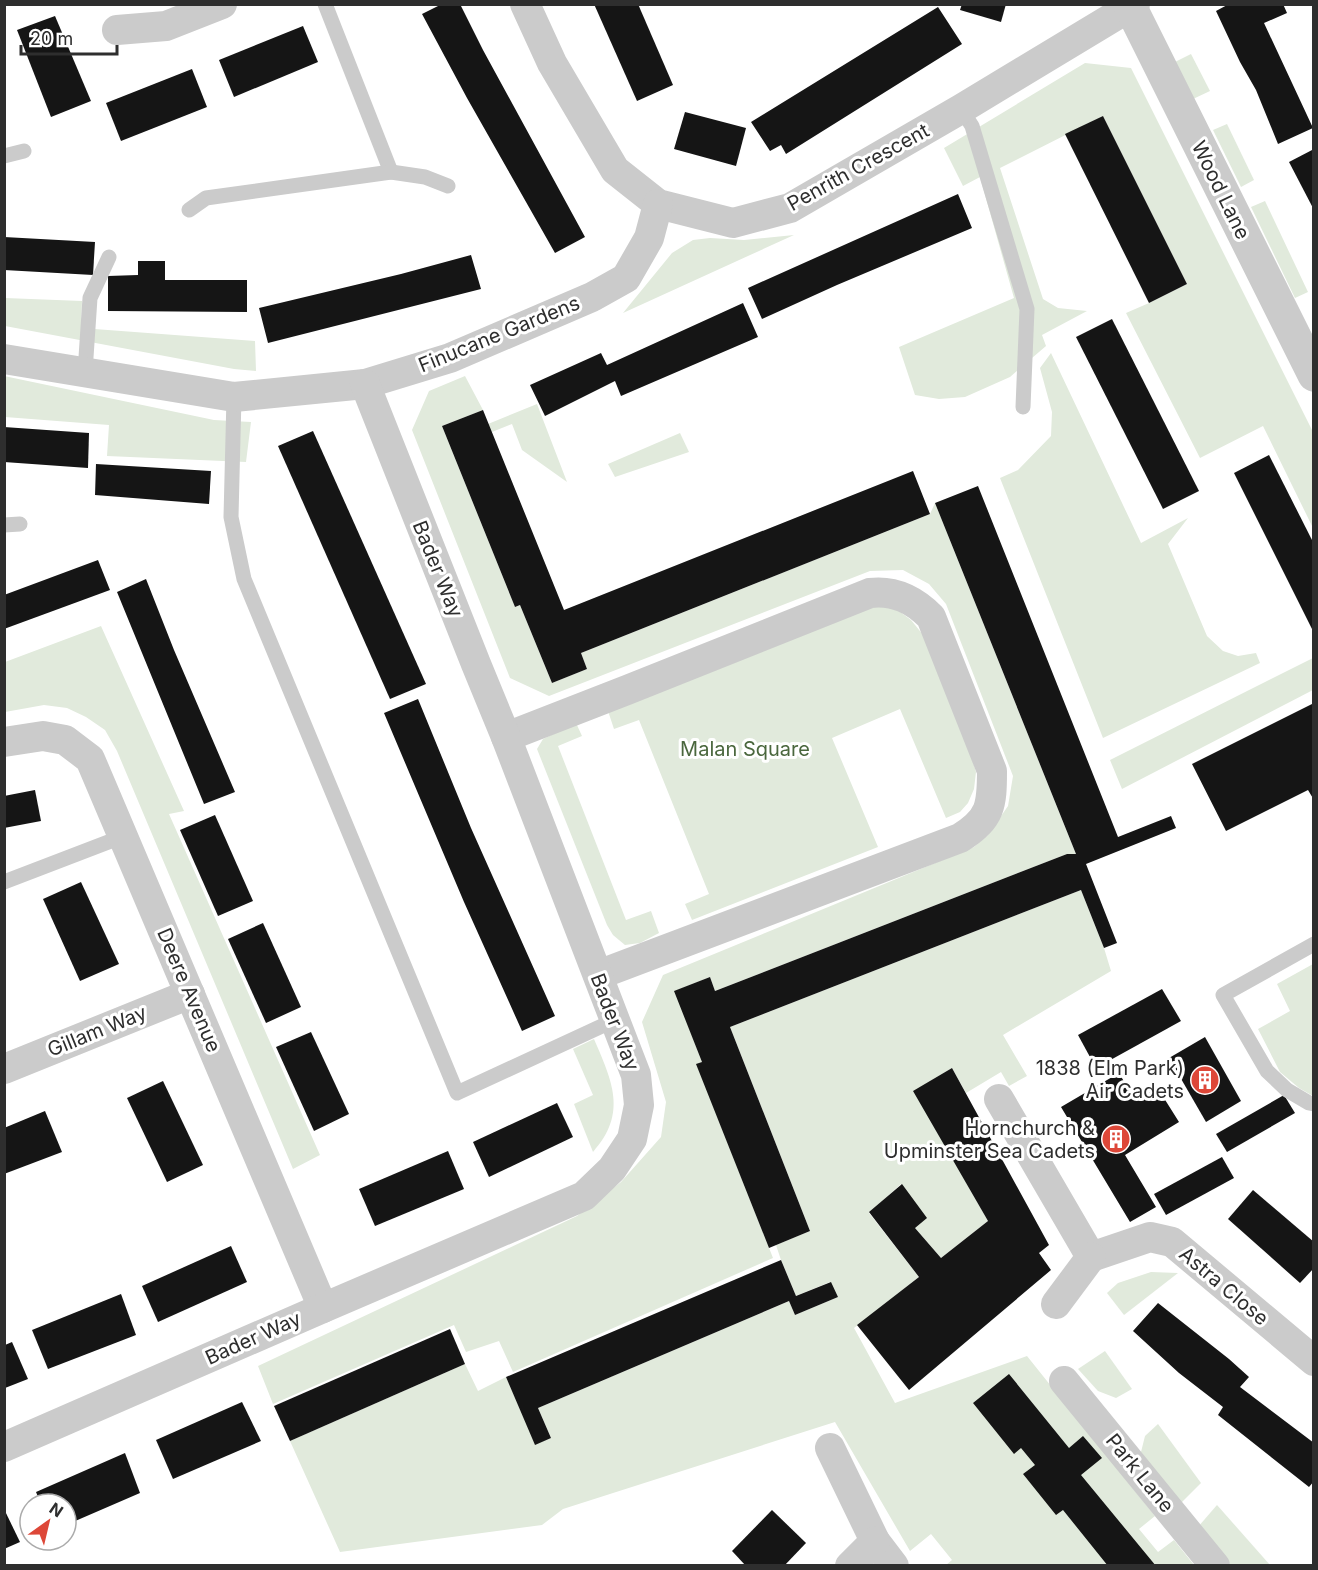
<svg xmlns="http://www.w3.org/2000/svg" width="1318" height="1570" font-family="Inter,sans-serif">
<rect width="100%" height="100%" fill="#fff"/>
<g fill="#e1eadc">
<polygon points="1191,54 1210,91 1193,99 1175,62"/>
<polygon points="1085,63 1131,68 1313,432 1313,528 1263,426 1200,458 1126,313 1149,303 1187,284 1103,116 1000,168 1043,299 1058,308 1087,311 1042,335 1046,346 1010,377 965,397 939,399 915,395 899,347 1014,298 980,177 963,186 944,148"/>
<polygon points="1227,124 1254,180 1241,187 1213,130"/>
<polygon points="1265,201 1308,292 1295,298 1251,207"/>
<polygon points="794,235 623,313 672,253 693,240 710,238 744,240"/>
<polygon points="5,298 82,301 81,328 255,341 256,371 234,369 5,326"/>
<polygon points="1051,353 1141,543 1188,518 1168,544 1207,636 1223,651 1238,656 1256,653 1260,663 1103,738 1000,478 1018,470 1051,436 1052,412 1040,368"/>
<polygon points="4,376 214,420 251,422 246,462 107,456 109,425 5,417"/>
<polygon points="465,376 483,410 442,426 515,607 520,605 552,683 587,669 581,653 930,514 935,503 1076,854 1067,854 715,991 710,977 675,991 702,1062 697,1065 773,1258 513,1372 499,1341 466,1352 454,1325 273,1404 258,1366 577,1216 621,1182 661,1137 666,1102 642,1022 663,975 974,847 988,835 1008,806 1013,776 946,604 929,584 903,570 870,571 549,696 510,678 412,430 429,391"/>
<polygon points="537,404 567,482 522,450 512,424 492,432 488,424"/>
<polygon points="680,433 689,452 615,477 608,464"/>
<polygon points="875,604 895,608 911,620 924,636 971,755 976,772 974,789 968,803 960,812 946,818 900,709 832,738 878,847 692,920 685,904 709,894 639,720 614,729 608,711"/>
<polygon points="101,626 184,811 169,814 320,1155 293,1169 117,751 105,730 86,717 67,708 44,705 5,712 5,662"/>
<polygon points="1313,658 1313,690 1122,789 1110,760"/>
<polygon points="576,723 582,736 558,746 626,920 651,911 659,933 640,943 625,945 613,935 607,925 537,749 543,739"/>
<polygon points="1081,890 1104,948 1111,971 1003,1035 1027,1076 1009,1086 1001,1072 966,1093 952,1068 914,1091 988,1221 941,1258 915,1228 901,1184 869,1213 919,1277 854,1328 895,1403 1027,1356 1155,1516 1139,1529 1158,1552 1174,1540 1194,1565 946,1565 952,1560 931,1534 910,1551 835,1422 563,1509 542,1525 340,1552 290,1441 465,1364 478,1391 506,1377 535,1444 551,1438 538,1408 789,1301 795,1315 838,1297 830,1282 796,1296 781,1260 776,1245 810,1231 730,1027"/>
<polygon points="1313,964 1313,1096 1299,1088 1280,1072 1258,1029 1290,1011 1277,984"/>
<path d="M594,1039c18,42 34,74 -1,113l-19,-48 19,-9 -20,-46z"/>
<polygon points="1151,1272 1178,1273 1124,1315 1107,1293 1118,1283"/>
<polygon points="1105,1351 1132,1389 1116,1398 1098,1391 1078,1369"/>
<polygon points="1158,1424 1201,1483 1180,1504 1141,1452 1145,1436"/>
<polygon points="1217,1505 1270,1565 1231,1565 1198,1527"/>
</g>
<g fill="#151515">
<polygon points="442,4 460,4 483,50 585,237 555,253 467,98 422,14"/>
<polygon points="594,4 638,4 673,85 637,101"/>
<polygon points="962,4 1006,4 1001,22 960,10"/>
<polygon points="1229,4 1283,4 1287,13 1264,23 1313,128 1278,144 1256,90 1240,62 1216,11"/>
<polygon points="938,7 962,44 786,154 781,145 770,151 751,122"/>
<polygon points="55,16 91,101 51,117 17,30"/>
<polygon points="303,26 318,62 234,97 219,60"/>
<polygon points="192,69 207,107 121,141 106,103"/>
<polygon points="685,112 746,128 736,166 674,149"/>
<polygon points="1103,116 1187,284 1149,303 1065,134"/>
<polygon points="1314,149 1314,210 1289,162"/>
<polygon points="958,194 972,228 837,285 762,319 748,288"/>
<polygon points="4,237 95,242 93,275 4,270"/>
<polygon points="471,255 481,289 268,343 259,308 401,274"/>
<polygon points="138,261 165,261 165,280 247,280 247,312 108,311 108,276 138,275"/>
<polygon points="743,303 758,337 621,396 615,381 545,416 530,385 601,353 607,365"/>
<polygon points="1112,319 1199,491 1163,509 1076,337"/>
<polygon points="483,410 564,610 913,471 930,514 581,653 587,669 552,683 520,605 515,607 442,426"/>
<polygon points="4,427 89,433 88,468 4,462"/>
<polygon points="313,431 426,684 390,699 278,446"/>
<polygon points="1269,455 1314,544 1314,633 1234,473"/>
<polygon points="96,464 211,471 209,504 95,495"/>
<polygon points="978,486 1118,837 1171,816 1176,828 1086,864 1117,943 1104,948 1081,890 730,1027 810,1231 769,1248 696,1064 702,1062 674,991 710,977 715,991 1067,854 1076,854 935,503"/>
<polygon points="98,560 110,590 4,629 4,595"/>
<polygon points="146,579 174,650 235,792 204,804 117,592"/>
<polygon points="418,699 471,828 555,1016 522,1031 464,902 384,713"/>
<polygon points="1314,703 1314,800 1308,790 1226,831 1192,764"/>
<polygon points="35,790 41,821 4,828 4,796"/>
<polygon points="215,815 253,901 218,916 180,830"/>
<polygon points="81,882 119,964 80,981 43,899"/>
<polygon points="263,923 301,1007 266,1023 228,939"/>
<polygon points="1162,989 1181,1021 1096,1068 1078,1035"/>
<polygon points="311,1032 349,1114 314,1131 276,1047"/>
<polygon points="1205,1037 1241,1101 1206,1122 1169,1058"/>
<polygon points="952,1068 1049,1245 1039,1253 1051,1270 909,1390 857,1325 919,1277 869,1212 902,1184 927,1218 915,1228 941,1258 988,1221 913,1091"/>
<polygon points="1119,1073 1135,1100 1157,1087 1179,1122 1125,1155 1156,1207 1130,1222 1061,1107"/>
<polygon points="163,1081 203,1165 167,1182 127,1098"/>
<polygon points="1284,1095 1295,1113 1227,1152 1216,1134"/>
<polygon points="557,1103 573,1137 489,1177 473,1142"/>
<polygon points="45,1111 62,1152 4,1174 4,1128"/>
<polygon points="448,1151 464,1189 375,1226 359,1189"/>
<polygon points="1222,1157 1234,1178 1166,1215 1154,1194"/>
<polygon points="1253,1190 1314,1242 1314,1268 1300,1283 1228,1219"/>
<polygon points="231,1246 247,1282 158,1322 142,1286"/>
<polygon points="781,1260 796,1296 831,1282 838,1297 795,1315 789,1301 538,1408 551,1438 535,1445 506,1377"/>
<polygon points="121,1294 136,1335 48,1369 32,1330"/>
<polygon points="1158,1303 1229,1359 1249,1377 1240,1387 1314,1443 1314,1481 1309,1487 1218,1415 1223,1407 1179,1373 1133,1331"/>
<polygon points="450,1329 465,1364 290,1441 274,1406"/>
<polygon points="12,1342 28,1379 5,1388 5,1345"/>
<polygon points="1009,1374 1069,1448 1083,1436 1102,1458 1081,1475 1156,1566 1108,1566 1063,1510 1056,1515 1023,1474 1035,1465 1021,1448 1014,1454 973,1403"/>
<polygon points="242,1402 261,1441 173,1479 156,1440"/>
<polygon points="125,1453 140,1493 66,1525 66,1504 41,1504 36,1492"/>
<polygon points="4,1509 20,1542 4,1549"/>
<polygon points="772,1510 806,1543 784,1566 746,1566 732,1551"/>
</g>
<g fill="none" stroke-linecap="round" stroke-linejoin="round">
<g stroke="#cbcbcb" stroke-width="15">
<polyline points="325,4 391,172"/>
<polyline points="961,109 972,126 1027,309 1023,407"/>
<polyline points="4,156 24,151"/>
<polyline points="189,210 206,198 391,172 425,177 448,186"/>
<polyline points="85,372 90,298 109,257"/>
<polyline points="234,397 231,517 244,579 457,1093 615,1020"/>
<polyline points="4,525 20,524"/>
<polyline points="4,882 124,836"/>
<polyline points="1314,944 1223,995 1267,1071 1287,1090 1309,1103 1314,1104"/>
</g>
<g stroke="#cbcbcb" stroke-width="30">
<polyline points="525,4 552,63 615,170 658,204 733,223 790,208 961,109 1135,4"/>
<polyline points="117,30 166,26 222,4"/>
<polyline points="4,359 234,397 365,384 450,358 592,297 626,278 649,238 658,204"/>
<path d="M506,737l121,-47 243,-97c25,-3 44,7 61,24l61,154c0,34 -1,48 -32,67l-362,137"/>
<polyline points="4,742 43,736 65,740 90,759 323,1308"/>
<polyline points="4,1069 190,994"/>
<polyline points="999,1099 1091,1257 1150,1237 1172,1242 1314,1361"/>
<polyline points="1056,1304 1091,1257"/>
<polyline points="1064,1381 1215,1566"/>
<polyline points="4,1447 323,1308 584,1196 612,1169 632,1139 639,1105 636,1075 506,737 476,664 365,384"/>
<polyline points="830,1448 875,1541 894,1566"/>
<polyline points="850,1566 875,1541"/>
</g>
<polyline stroke="#cbcbcb" stroke-width="33" points="1129,4 1314,375"/>
</g>
<defs>
<g id="building-disc" transform="scale(1.5)"><circle r="9.5" fill="#dd4738" stroke="#fff"/><path d="M-4-6H4V6H1V3H-1V6H-4ZM-2.5-4.3h1.7v1.8h-1.7ZM.8-4.3h1.7v1.8H.8ZM-2.5-1h1.7V.8h-1.7ZM.8-1h1.7V.8H.8Z" fill="#fff"/></g>
</defs>
<g fill-rule="evenodd">
<use href="#building-disc" x="1205" y="1080"/>
<use href="#building-disc" x="1116" y="1139"/>
</g>
<g text-anchor="middle" stroke-width="6" stroke-linejoin="round" paint-order="stroke">
<g font-size="20" fill="#2e2e2e" stroke="#fff">
<text transform="translate(858 167) rotate(-29)" y="7">Penrith Crescent</text>
<text transform="translate(1221 190) rotate(64)" y="7">Wood Lane</text>
<text transform="translate(499 334) rotate(-22)" y="7">Finucane Gardens</text>
<text transform="translate(438 569) rotate(68)" y="7">Bader Way</text>
<text transform="translate(189 990) rotate(67)" y="7">Deere Avenue</text>
<text transform="translate(615 1022) rotate(69)" y="7">Bader Way</text>
<text transform="translate(97 1031) rotate(-22)" y="7">Gillam Way</text>
<text transform="translate(1224 1286) rotate(40)" y="7">Astra Close</text>
<text transform="translate(253 1338) rotate(-24)" y="7">Bader Way</text>
<text transform="translate(1140 1473) rotate(51)" y="7">Park Lane</text>
</g>
<g font-size="20" fill="#4a673d" stroke="#fff">
<text x="745" y="756">Malan Square</text>
</g>
<g font-size="20" fill="#2e2e2e" stroke="#fff" text-anchor="end">
<text x="1184" y="1075">1838 (Elm Park)<tspan x="1184" dy="23">Air Cadets</tspan></text>
<text x="1095" y="1135">Hornchurch &amp;<tspan x="1095" dy="23">Upminster Sea Cadets</tspan></text>
</g>
</g>
<rect width="1318" height="1570" fill="none" stroke="#2e2e2e" stroke-width="12"/>
<g transform="translate(48 1522) rotate(34)"><circle r="28" fill="#ffffff" stroke="#ababab" stroke-width="1.5"/>
<path d="M0-4.5L10 22L0 15L-10 22Z" fill="#dd4738"/>
<text y="-9" font-size="16" font-weight="bold" text-anchor="middle" fill="#2e2e2e">N</text>
</g>
<path d="M21 45v9h96v-9" fill="none" stroke="#2e2e2e" stroke-width="3"/>
<text x="30" y="45" font-size="18" fill="#2e2e2e" stroke="#ffffff" stroke-width="4.5" paint-order="stroke">20 m</text>
</svg>
